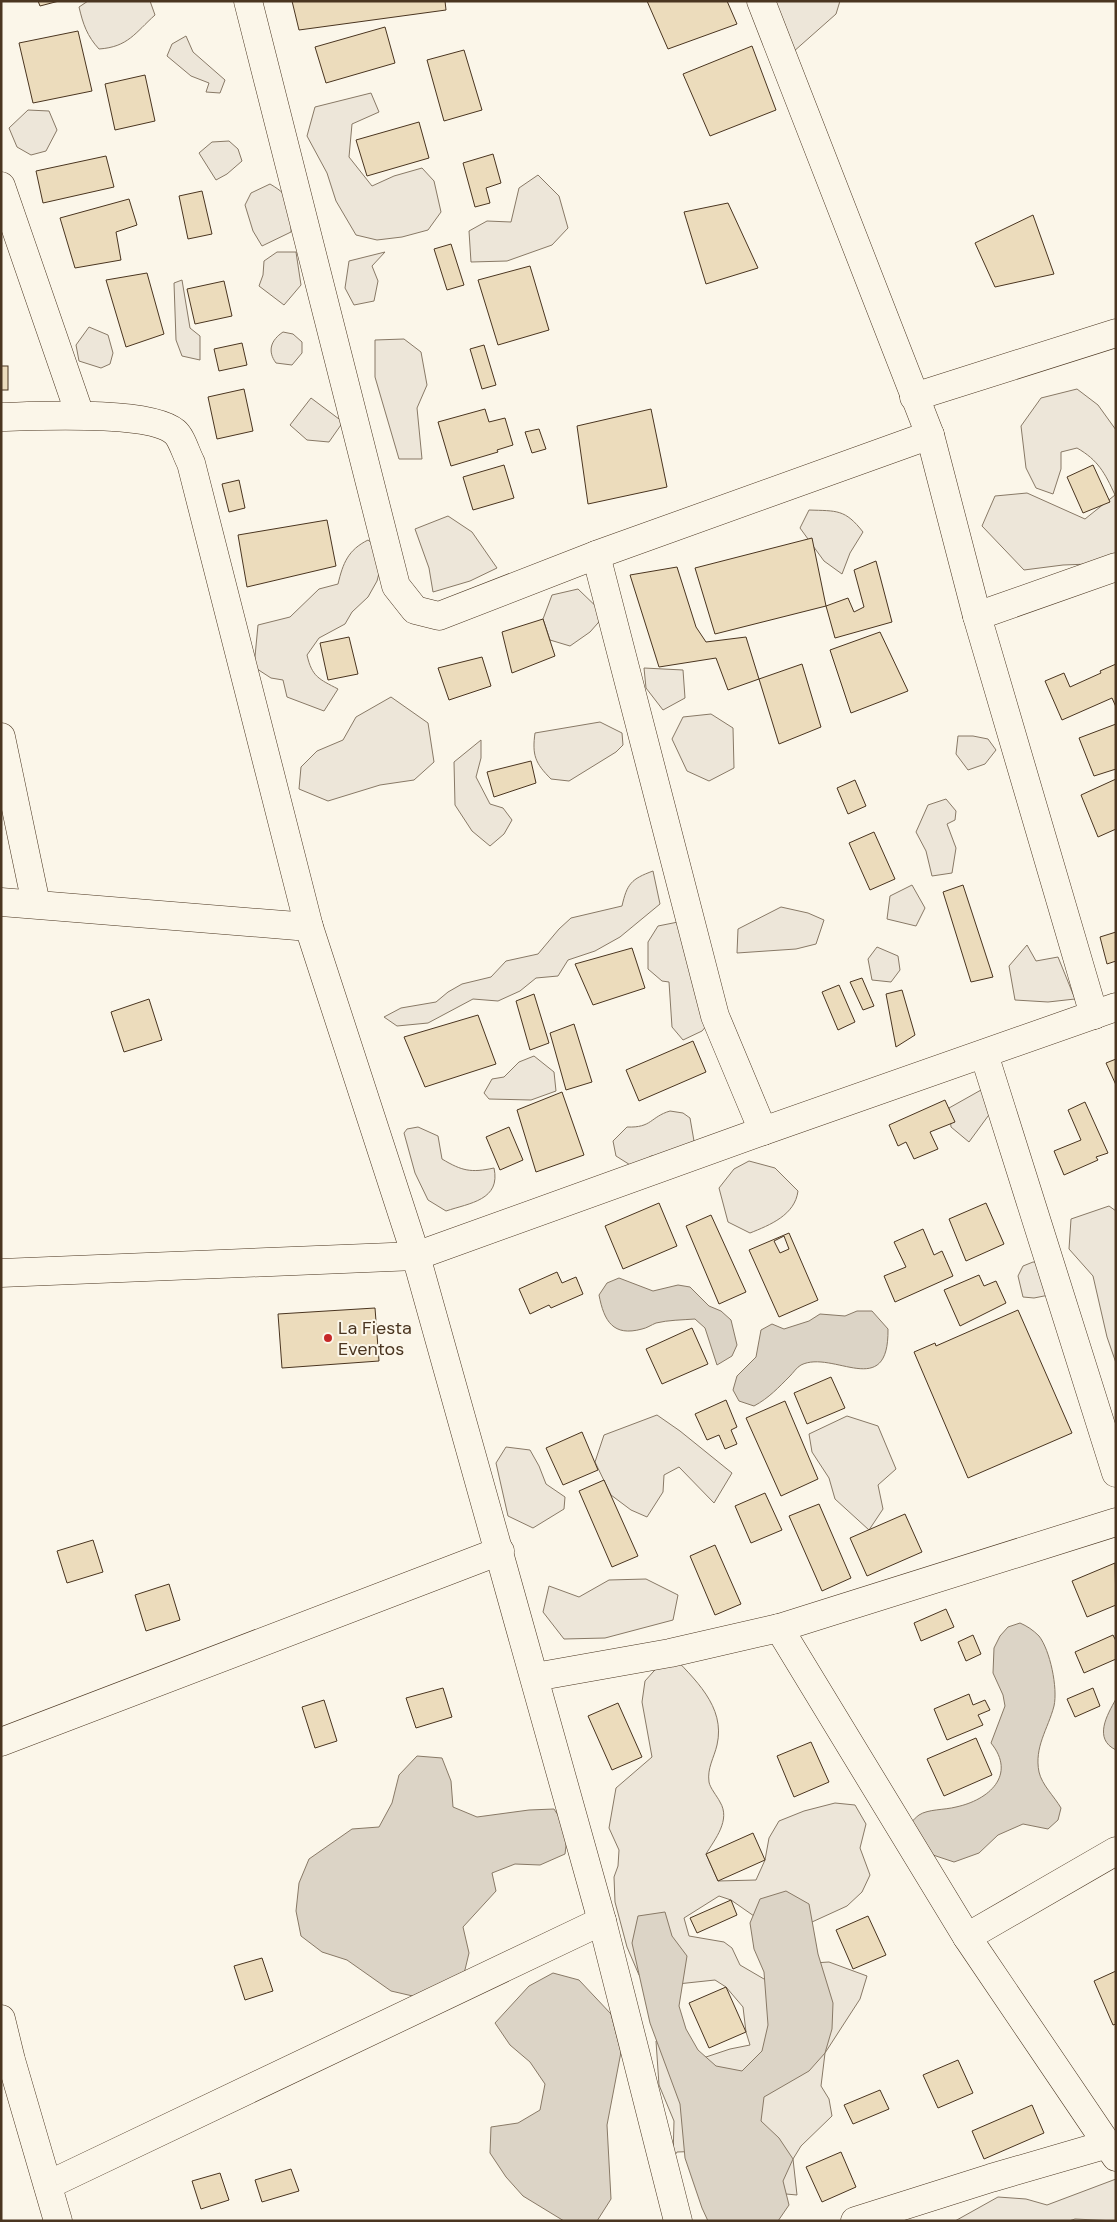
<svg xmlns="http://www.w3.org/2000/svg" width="1117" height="2222" font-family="'DM Sans',sans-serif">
<rect width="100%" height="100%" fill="#fbf6e9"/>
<g fill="#ede6d9" stroke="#887966">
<path d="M88,1h62l5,14c-20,18 -27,32 -56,34 -12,-13 -16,-25 -20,-42z"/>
<polygon points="756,1 840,1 836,14 784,60"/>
<polygon points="186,36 193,52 225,80 220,93 206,92 209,83 191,76 167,56 172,44"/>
<polygon points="371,93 379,112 352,124 349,157 372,186 394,176 422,168 434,181 441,212 428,230 402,237 377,240 356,235 336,201 327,173 307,136 315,107"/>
<polygon points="28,110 49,111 57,130 46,151 31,155 17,147 9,128"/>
<polygon points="229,141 238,149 242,161 227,174 216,180 199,153 212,142"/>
<polygon points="538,175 559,196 568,228 552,245 507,261 471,262 469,231 487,221 511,222 519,188"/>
<path d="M270,184c24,14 22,22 21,48l-29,14 -9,-15 -8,-26 6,-12z"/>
<polygon points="277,252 296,252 301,285 284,305 259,286 263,275 264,261"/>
<polygon points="385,252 372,266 378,281 374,301 354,305 345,288 349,261"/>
<polygon points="182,280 190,328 200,336 200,360 182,356 176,340 174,283"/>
<polygon points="89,327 108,335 113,353 110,364 101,368 79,361 76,345"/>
<path d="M283,332l10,2 9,8v11l-10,12 -16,-2c-9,-12 -5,-23 7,-31z"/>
<polygon points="404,339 421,352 427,385 417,408 422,459 399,459 375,377 375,340"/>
<path d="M1077,389l21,16 18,25v133l-53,2 -39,5 -42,-44 13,-30 32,-3 58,26 30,-24c-10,-22 -17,-35 -38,-47l-16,4v17l-8,25 -17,-6 -10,-20 -5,-42 20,-28z"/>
<polygon points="311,398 343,422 329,442 307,440 290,425"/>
<path d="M809,510c28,1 36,-1 54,22l-13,21 -8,21 -18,-13 -24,-33z"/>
<polygon points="448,516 472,532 497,568 470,581 433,592 429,568 415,529"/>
<path d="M368,540l10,8 4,14 -5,19 -9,16 -16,15 -7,12 -26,14 -12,17c5,22 12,24 31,34l-14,22 -37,-14 -4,-17 -12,-2 -17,-11 4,-42 32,-8 29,-28 19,-5c5,-21 10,-34 30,-44z"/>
<polygon points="578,589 605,615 590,632 570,646 550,640 543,619 552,595"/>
<polygon points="644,668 683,670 685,698 663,710 646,688"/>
<polygon points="391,697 428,723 434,762 414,780 380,785 328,801 299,789 301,767 317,751 343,740 356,717"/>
<polygon points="711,714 733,728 734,768 709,781 687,771 672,739 683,717"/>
<path d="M600,722l22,11 1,12 -7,7 -47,29 -18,-2c-16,-16 -19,-24 -16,-46z"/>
<polygon points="958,736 973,736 988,739 996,750 985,764 968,770 956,754"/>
<polygon points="481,740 481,758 476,777 490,804 503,808 512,820 504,834 490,846 472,831 455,805 454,762"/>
<polygon points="946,799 956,811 955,820 947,824 956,848 952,873 932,876 926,851 916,832 928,805"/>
<path d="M653,871l7,33 -40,33 -25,14 -27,9 -10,16 -22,2 -16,13 -22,10 -25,-2 -45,24 -31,3 -13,-9 17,-9 35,-6 12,-10 14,-8 29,-7 15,-16 32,-7 21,-25 12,-11 51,-12c5,-22 9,-27 31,-35z"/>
<polygon points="912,885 925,908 916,926 887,919 890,896"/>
<polygon points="781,907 808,913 824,920 816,944 796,949 737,953 738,929"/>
<polygon points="678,922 715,1016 702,1031 683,1040 672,1027 669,982 662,981 648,969 648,942 658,926"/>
<polygon points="1027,945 1036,961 1058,957 1075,999 1048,1002 1015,1000 1009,966"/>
<polygon points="877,947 898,956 900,970 891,982 872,980 868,959"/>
<polygon points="534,1056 554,1072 556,1091 531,1100 489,1099 484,1093 492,1079 504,1077 519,1062"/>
<polygon points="981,1090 991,1112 969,1142 951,1127 949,1108"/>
<path d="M670,1111l13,2 7,5 4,23 -29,16 -14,-1 -16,12 -19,-12 -3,-15 14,-14c25,1 23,-10 43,-16z"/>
<path d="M418,1127l20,9 4,23c20,12 29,14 52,9 7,32 -24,35 -48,43l-18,-11 -13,-27 -11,-40 3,-4z"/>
<path d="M749,1161l26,7 23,23c-3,24 -28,34 -48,42l-22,-11 -9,-34 15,-19z"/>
<polygon points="1109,1206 1116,1211 1116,1363 1107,1337 1093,1276 1069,1249 1071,1219"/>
<polygon points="1033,1262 1039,1262 1049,1295 1034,1298 1023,1297 1018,1276 1023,1266"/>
<polygon points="657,1415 680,1431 732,1473 714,1503 679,1467 664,1475 663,1492 647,1517 631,1510 611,1495 595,1462 604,1435"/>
<polygon points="847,1416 878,1426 896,1469 878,1485 883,1509 869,1530 835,1499 829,1478 812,1452 809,1434"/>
<polygon points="506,1447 530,1450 539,1466 546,1484 565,1497 564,1509 533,1528 508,1516 496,1463"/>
<polygon points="646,1579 678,1595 673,1620 605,1638 564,1639 543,1612 549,1586 579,1597 609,1580"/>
<path d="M670,1653c24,26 56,53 47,92 -3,13 -10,23 -8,37 1,6 8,14 11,20 11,18 -5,37 -14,52l12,27 38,-1 9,-20 4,-22 10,-17 25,-10 31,-8 20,2 11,19 -6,24 10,27 -8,17 -15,14 -35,16 -48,1 -33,-23 -12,-4 -35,22 5,18 35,6 8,6 8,17 24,14 13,-2 36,-14 16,-1 38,14 -7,23 -35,54 -4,33 8,13 3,17 -31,30 -8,13 4,36 -11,-1 -15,-23 -65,-20 -29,1 -4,6 1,-37 -15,-36 -3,-44 50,16 24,-8 20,-4 -4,-13 -3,-25 -17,-20 -11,-7 -47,5 -29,-10 -12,-28 -12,-45 -1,-25 4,-11 1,-16 -10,-22 7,-40 36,-31 -10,-55 3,-21z"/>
<polygon points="1116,2179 1116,2221 1075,2219 1069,2221 955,2221 998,2197 1026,2199 1047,2205"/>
</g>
<g fill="#dcd4c6" stroke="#887966">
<path d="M619,1278l34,13 25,-6 12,2 19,19 12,5 10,9 6,25 -5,11 -15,9 -12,-37 -10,-9c-13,1 -27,1 -39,4 -5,2 -9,5 -14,6 -29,8 -38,-8 -43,-34l8,-12z"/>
<path d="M857,1311h15l16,18c1,73 -55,20 -87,36 -4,2 -8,8 -11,11 -11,11 -21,22 -36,30l-15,-5 -6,-11 4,-14 19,-19 5,-27 11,-6 12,5 25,-8 11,-7 25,2z"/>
<path d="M1020,1623c7,3 13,7 19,13 11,14 19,52 15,70 -6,23 -20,41 -15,66 3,13 15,24 22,36l-3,12 -10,9 -25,-5 -25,11 -19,18 -25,9 -24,-8 -20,-31c3,-2 6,-6 9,-8 9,-6 26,-5 37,-8 33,-7 61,-32 35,-64l14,-37 -2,-11 -10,-22 1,-25 6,-12 8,-9z"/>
<path d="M1116,1699v51c-23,-11 -9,-35 0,-51z"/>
<polygon points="417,1756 442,1758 451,1781 453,1807 477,1817 529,1810 554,1809 568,1830 565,1854 540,1865 515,1864 492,1873 496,1891 463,1927 469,1953 463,1978 417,1997 391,1991 347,1960 322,1952 301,1936 296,1911 299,1883 309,1859 352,1829 379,1827 392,1803 399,1775"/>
<polygon points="786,1891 809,1904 818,1954 833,2003 832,2029 825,2053 809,2071 764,2097 761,2121 779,2138 793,2159 783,2181 789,2205 778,2221 708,2221 702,2208 685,2158 680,2104 650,2023 632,1943 638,1916 665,1912 672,1936 687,1956 679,2006 686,2029 698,2050 716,2066 742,2071 762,2051 768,2025 764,1972 754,1949 750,1923 760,1899"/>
<polygon points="553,1973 579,1980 611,2014 621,2052 607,2125 611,2199 597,2221 564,2221 523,2196 506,2177 490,2153 491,2127 518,2123 540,2110 545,2084 530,2062 510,2045 495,2023 529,1986"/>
</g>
<g fill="#ecdcbc" stroke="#4a3520" fill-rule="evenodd">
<polygon points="38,1 59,1 40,6"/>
<polygon points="292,1 445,1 446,10 299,30"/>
<polygon points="647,1 727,1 737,24 668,49"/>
<polygon points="385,27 395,63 326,83 315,47"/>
<polygon points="78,31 92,91 33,103 19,43"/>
<polygon points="752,46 776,110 710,136 683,74"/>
<polygon points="464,50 482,110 444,121 427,60"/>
<polygon points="145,75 155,121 115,130 105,84"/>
<polygon points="419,122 429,158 367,176 356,140"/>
<polygon points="493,154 501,183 486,188 490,203 475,207 463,163"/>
<polygon points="106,156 114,187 43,203 36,171"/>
<polygon points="202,191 212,234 188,239 179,196"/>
<polygon points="129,199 137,225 116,232 121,260 75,268 60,218"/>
<polygon points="728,203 758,268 706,284 684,212"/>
<polygon points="1033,215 1054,274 995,287 975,243"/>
<polygon points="451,244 464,285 447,290 434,249"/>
<polygon points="530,266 549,330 498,345 478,280"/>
<polygon points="147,273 164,334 126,347 106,280"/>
<polygon points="224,281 232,316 195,324 187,289"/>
<polygon points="242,343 247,365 219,371 214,349"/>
<polygon points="484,345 496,385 482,389 470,349"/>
<rect x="1" y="366" width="7" height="24"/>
<polygon points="244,389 253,431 217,439 208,397"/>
<polygon points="485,409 489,422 505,418 513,445 497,450 498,452 451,466 438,422"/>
<polygon points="651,409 667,487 588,504 577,426"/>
<polygon points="539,429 546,449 532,453 525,432"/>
<polygon points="504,465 514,498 473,510 463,477"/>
<polygon points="1093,465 1110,502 1083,513 1067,477"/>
<polygon points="239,480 245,508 229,512 222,484"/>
<polygon points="327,520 336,566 247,587 238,535"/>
<polygon points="812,538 826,606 715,634 695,568"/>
<polygon points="876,561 892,622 835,638 826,606 848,598 854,612 864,607 854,570"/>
<polygon points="677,567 696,627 706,642 746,637 759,679 728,690 716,658 659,667 630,575"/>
<polygon points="543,619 555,656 512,673 502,632"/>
<polygon points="880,632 908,691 851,713 830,650"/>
<polygon points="349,637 358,674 328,680 320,643"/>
<polygon points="482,657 491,686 449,700 438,668"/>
<polygon points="802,664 821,727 779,744 759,679"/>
<polygon points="1116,664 1116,707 1112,698 1062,720 1045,681 1064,673 1070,687 1101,673 1100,671"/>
<polygon points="1116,724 1116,769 1094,776 1079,738"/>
<polygon points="531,761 536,783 494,797 487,772"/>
<polygon points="1116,779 1116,829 1098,837 1081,795"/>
<polygon points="855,780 866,806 848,814 837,788"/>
<polygon points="874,832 895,879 870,890 849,843"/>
<polygon points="963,885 993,977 971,982 943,892"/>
<polygon points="1116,932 1116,961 1107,964 1100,937"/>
<polygon points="632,948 645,988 593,1005 575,964"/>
<polygon points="862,978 874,1006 863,1010 850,982"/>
<polygon points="839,985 855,1022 838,1030 822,992"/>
<polygon points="902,990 915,1035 896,1047 886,994"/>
<polygon points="534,994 549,1043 530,1050 516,1001"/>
<polygon points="149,999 162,1040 124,1052 111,1012"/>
<polygon points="478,1015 496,1064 425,1087 404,1037"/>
<polygon points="574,1024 592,1082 566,1090 550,1033"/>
<polygon points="693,1041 706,1072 639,1101 626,1070"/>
<polygon points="1116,1059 1116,1085 1106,1063"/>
<polygon points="562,1092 584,1155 536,1172 517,1110"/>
<polygon points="945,1100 955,1122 930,1132 938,1149 914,1159 906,1142 898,1146 889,1125"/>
<polygon points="1085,1102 1108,1153 1096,1157 1098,1160 1064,1175 1054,1151 1081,1140 1068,1110"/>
<polygon points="509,1127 523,1160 500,1170 486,1137"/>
<polygon points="659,1203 677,1246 623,1269 605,1226"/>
<polygon points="986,1203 1004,1244 966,1261 949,1219"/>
<polygon points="711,1215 746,1292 719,1304 686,1226"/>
<polygon points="923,1229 934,1255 942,1251 953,1276 895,1302 884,1276 906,1267 894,1242"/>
<path d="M789,1233l29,67 -39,17 -30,-67zM784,1236l5,13 -9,4 -6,-12z"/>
<polygon points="557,1272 562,1283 576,1277 583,1294 551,1308 549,1305 530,1314 519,1289"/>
<polygon points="979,1275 984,1286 996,1281 1006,1303 960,1326 944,1290"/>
<polygon points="375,1308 379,1361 282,1368 278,1314"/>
<polygon points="1018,1310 1072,1433 968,1478 914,1352 935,1343 936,1346"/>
<polygon points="692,1328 708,1364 662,1384 646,1349"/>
<polygon points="831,1377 845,1408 807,1424 794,1393"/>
<polygon points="726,1400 737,1427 731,1430 737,1444 725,1449 719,1435 707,1440 695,1414"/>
<polygon points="785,1401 818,1479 781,1496 746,1418"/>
<polygon points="582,1432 598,1470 563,1485 546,1448"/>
<polygon points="604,1480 638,1556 612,1567 579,1491"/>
<polygon points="765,1493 782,1530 751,1543 735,1506"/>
<polygon points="819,1504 851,1578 822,1591 789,1516"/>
<polygon points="905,1514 922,1552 867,1576 850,1538"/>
<polygon points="93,1540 103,1572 67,1583 57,1551"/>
<polygon points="715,1545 741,1604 715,1615 690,1556"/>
<polygon points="1115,1563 1116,1605 1087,1617 1072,1581"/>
<polygon points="169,1584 180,1620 146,1631 135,1595"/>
<polygon points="946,1609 954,1627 921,1641 914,1623"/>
<polygon points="973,1635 981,1654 966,1661 958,1642"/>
<polygon points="1113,1635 1116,1641 1116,1659 1084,1673 1075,1652"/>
<polygon points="443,1688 452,1717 416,1728 406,1698"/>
<polygon points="1093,1688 1100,1706 1075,1717 1067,1699"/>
<polygon points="969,1694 973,1705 985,1700 990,1710 978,1715 983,1725 947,1740 934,1709"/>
<polygon points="324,1700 337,1741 315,1748 302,1707"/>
<polygon points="618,1703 642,1757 612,1770 588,1716"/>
<polygon points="976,1738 992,1775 944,1796 927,1759"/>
<polygon points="811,1742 829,1782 794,1797 777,1756"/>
<polygon points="753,1833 765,1860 718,1881 706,1854"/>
<polygon points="731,1900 737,1915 697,1933 690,1918"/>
<polygon points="868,1916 886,1955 853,1969 836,1930"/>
<polygon points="262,1958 273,1991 245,2000 234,1966"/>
<polygon points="1116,1971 1116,2024 1113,2025 1094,1981"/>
<polygon points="726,1987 746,2032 709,2048 689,2003"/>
<polygon points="958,2060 973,2093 938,2108 923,2075"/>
<polygon points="880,2090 889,2109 853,2124 844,2105"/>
<polygon points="1032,2105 1044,2133 984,2159 972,2131"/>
<polygon points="841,2152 856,2187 822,2202 806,2167"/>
<polygon points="291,2169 299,2191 262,2202 255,2180"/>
<polygon points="220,2173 229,2200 201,2209 192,2181"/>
</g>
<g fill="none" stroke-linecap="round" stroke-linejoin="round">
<g stroke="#4a3520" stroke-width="29">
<g id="minor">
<polyline points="248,1 396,586 415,610 439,616 596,555 930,435"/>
<polyline points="761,1 930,435 977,616 1094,1015"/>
<polyline points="1,186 80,415"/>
<polyline points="914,397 1116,333"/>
<path d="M1,417c36,-1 149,-7 174,15 7,6 11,22 16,31l118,464 107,329 186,665 76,300"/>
<polyline points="596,555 715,1016 763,1131"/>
<polyline points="977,616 1116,567"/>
<polyline points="1,737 36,904"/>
<polyline points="1,902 309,927"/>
<polyline points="984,1054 1116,1473"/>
<polyline points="1,1273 416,1256 763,1131 1116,1007"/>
<polyline points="779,1628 967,1937 1116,2157"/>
<polyline points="535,1677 670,1653 779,1628 1116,1522"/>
<polyline points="1,1742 500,1551"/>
<polyline points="967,1937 1116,1851"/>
<polyline points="1,2019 11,2060 58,2221"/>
<polyline points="48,2185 602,1921"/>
<polyline points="855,2221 991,2178 1108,2144"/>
</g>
</g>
<use href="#minor" stroke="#fbf6e9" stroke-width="28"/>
</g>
<circle fill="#c62828" stroke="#fbf6e9" stroke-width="2" cx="328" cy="1338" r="5"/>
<g text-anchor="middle" stroke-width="4" stroke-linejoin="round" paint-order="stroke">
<g font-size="18" fill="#4a3520" stroke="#fbf6e9" text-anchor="start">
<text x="338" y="1334">La Fiesta<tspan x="338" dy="21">Eventos</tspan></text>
</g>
</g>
<rect width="1117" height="2222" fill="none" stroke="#4a3520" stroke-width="5"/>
</svg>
